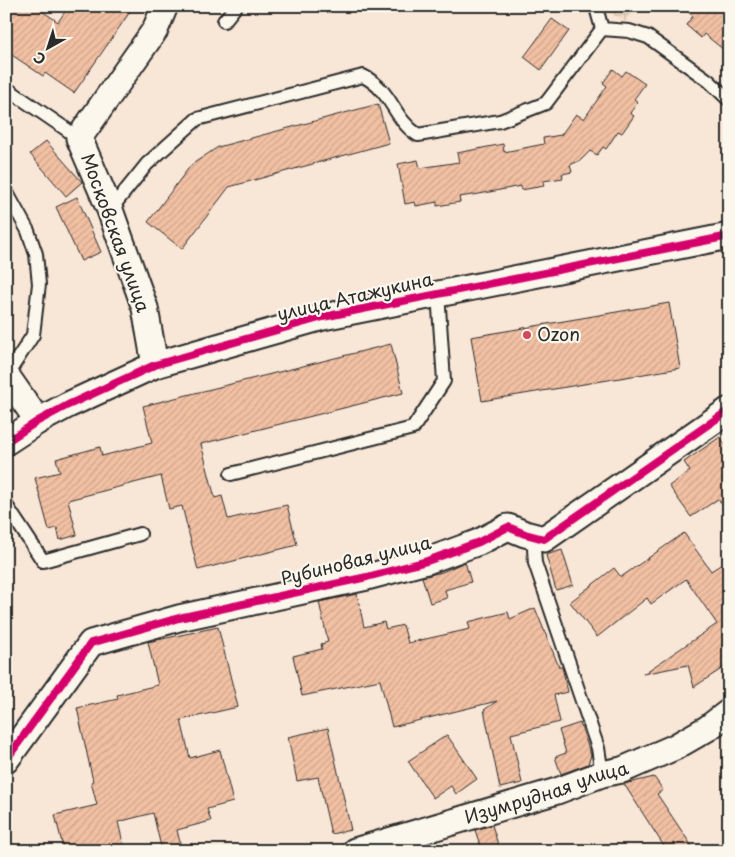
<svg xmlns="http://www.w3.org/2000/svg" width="735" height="857" font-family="'Playpen Sans',sans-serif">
<defs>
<pattern id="industrial-grid" width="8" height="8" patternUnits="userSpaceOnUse" patternTransform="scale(1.25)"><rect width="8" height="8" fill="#f6dbc7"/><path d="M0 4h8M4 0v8" fill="none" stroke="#d3bcab"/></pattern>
<pattern id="building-hatch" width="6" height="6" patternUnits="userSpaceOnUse" patternTransform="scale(1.25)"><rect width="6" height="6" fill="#f2c0a3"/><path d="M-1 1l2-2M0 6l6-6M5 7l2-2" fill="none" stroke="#d0a58c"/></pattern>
</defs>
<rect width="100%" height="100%" fill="#f8e6d6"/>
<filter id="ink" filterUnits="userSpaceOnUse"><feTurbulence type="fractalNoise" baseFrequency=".02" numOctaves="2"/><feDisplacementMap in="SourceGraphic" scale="10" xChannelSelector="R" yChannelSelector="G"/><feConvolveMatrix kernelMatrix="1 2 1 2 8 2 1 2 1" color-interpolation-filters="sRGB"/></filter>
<g filter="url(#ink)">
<polygon fill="url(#industrial-grid)" points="600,6 635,6 625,22"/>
<g fill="url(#building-hatch)" stroke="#2b2b2b">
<polygon points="6,6 35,6 58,22 69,6 134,6 74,93 45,73 43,76 6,51"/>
<polygon points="681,6 729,6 729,54 704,34 701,38 686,25 693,16"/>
<polygon points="552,19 569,31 541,70 524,57"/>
<polygon points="613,69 622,76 626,71 645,84 634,99 638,102 630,113 634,116 622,133 618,131 606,149 603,147 597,155 590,151 581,160 570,165 572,172 562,174 563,178 543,181 544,186 521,190 521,186 479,194 459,197 460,202 437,206 437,202 416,206 415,202 405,204 398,164 418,160 420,168 459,162 457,153 503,144 504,152 544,144 543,138 561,135 576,114 584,119 607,86 603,83"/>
<polygon points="378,104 389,143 229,187 182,249 148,222 191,165 218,147"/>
<polygon points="46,141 82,182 66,196 30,154"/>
<polygon points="77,197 101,252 81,261 56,207"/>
<polygon points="669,303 680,368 482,401 471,337"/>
<polygon points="391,344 403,393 201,444 215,498 222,496 228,519 287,505 297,545 198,570 182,506 169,509 161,476 68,500 77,535 60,540 57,528 49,530 35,478 60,472 56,459 100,447 102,456 152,443 143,406"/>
<polygon points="720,437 729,450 729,514 718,499 691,517 669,486 690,471 684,462"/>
<polygon points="684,533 711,571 722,564 729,573 729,664 694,687 688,665 643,674 717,624 686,579 651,604 647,598 597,637 570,602 614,568 621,577"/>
<polygon points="562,550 573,585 556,590 546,555"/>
<polygon points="465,562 471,582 445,590 447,598 430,603 422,577 442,572"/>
<polygon points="357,594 364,627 384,622 386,629 403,625 408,643 470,629 468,622 508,612 510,619 535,608 559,667 562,667 568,692 554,695 560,722 511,734 522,783 500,788 484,710 497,701 392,727 380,680 302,696 293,656 322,649 321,644 328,642 319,602"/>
<polygon points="218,627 238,707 181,720 190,758 220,750 233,802 207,809 211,821 177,830 182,851 162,851 153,813 118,822 125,851 64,851 55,815 97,805 91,782 93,781 77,708 118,699 117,695 158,685 148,642"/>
<polygon points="580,723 591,755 588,764 561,774 555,757 566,753 559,730"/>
<polygon points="328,728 351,830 331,834 318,777 297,781 288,737"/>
<polygon points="447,735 477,779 456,794 451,786 433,798 408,761"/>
<polygon points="654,777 663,790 657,794 695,851 667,851 624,784"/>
<polygon points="492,825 500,851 482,851 475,830"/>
</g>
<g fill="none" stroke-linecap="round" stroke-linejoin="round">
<g stroke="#2b2b2b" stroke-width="16">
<g id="service">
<polyline points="598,6 597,11 602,29 629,31 648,37 709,81 729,100"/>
<polyline points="224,21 236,6"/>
<polyline points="6,88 79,138"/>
<polyline points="6,191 28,231 36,254 39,284 33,335 7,375"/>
<path d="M110,210l37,-46 50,-45 166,-43c30,15 29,42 55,59l82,-14 46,-18 56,-74"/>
<polyline points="231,474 413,428 444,381 438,293"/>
<polyline points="6,505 43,561 140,534"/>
<polyline points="544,539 534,549 535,563 598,748 602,774"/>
</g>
</g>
<g stroke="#2b2b2b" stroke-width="29">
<g id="minor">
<polyline points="155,365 145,308 110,210 79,138 155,30 165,6"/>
<polyline points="6,375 38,421"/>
<polyline points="6,442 38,421 68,405 155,365 256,336 323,317 729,236"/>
<polyline points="6,760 91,643 179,618 367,577 427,561 479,542 508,527 525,534 544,539 729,410"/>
<path id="s1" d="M355,851l202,-60 45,-17 20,-4 53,-23 33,-19 21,-16"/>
</g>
</g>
<use href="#service" stroke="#fbf7ec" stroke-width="12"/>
<use href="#minor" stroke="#fbf7ec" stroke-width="25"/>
<g stroke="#fbf7ec" stroke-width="11">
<g id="cycleway">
<polyline points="6,442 38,421 68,405 155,365 256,336 323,317 729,236"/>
<polyline points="6,760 91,643 179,618 367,577 427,561 479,542 508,527 525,534 544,539 729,410"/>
</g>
</g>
<use href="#cycleway" stroke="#d6006c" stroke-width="8"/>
</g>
</g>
<circle fill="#d1495b" stroke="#fbf7ec" stroke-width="2" cx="527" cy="335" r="5"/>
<g text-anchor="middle" stroke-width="4.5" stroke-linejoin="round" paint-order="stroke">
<g font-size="18" fill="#2b2b2b" stroke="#fbf7ec">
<text transform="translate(115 233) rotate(70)" y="6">Московская улица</text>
<text transform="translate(355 297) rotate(-13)" y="6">улица Атажукина</text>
<text transform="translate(356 561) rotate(-14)" y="6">Рубиновая улица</text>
<text dy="6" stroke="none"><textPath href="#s1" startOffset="200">Изумрудная улица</textPath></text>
</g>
<g font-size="18" fill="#2b2b2b" stroke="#fbf7ec" text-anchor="start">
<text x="537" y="341">Ozon</text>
</g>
</g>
<rect width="735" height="857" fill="none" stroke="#fbf7ec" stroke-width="25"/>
<rect x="12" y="12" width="710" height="832" fill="none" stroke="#2b2b2b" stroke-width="2" filter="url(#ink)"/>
<g transform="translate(48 48) rotate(219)" stroke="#fbf7ec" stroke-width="4" paint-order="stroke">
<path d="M0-4L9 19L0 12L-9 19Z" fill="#2b2b2b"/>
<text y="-8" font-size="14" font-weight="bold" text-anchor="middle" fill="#2b2b2b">С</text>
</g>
</svg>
